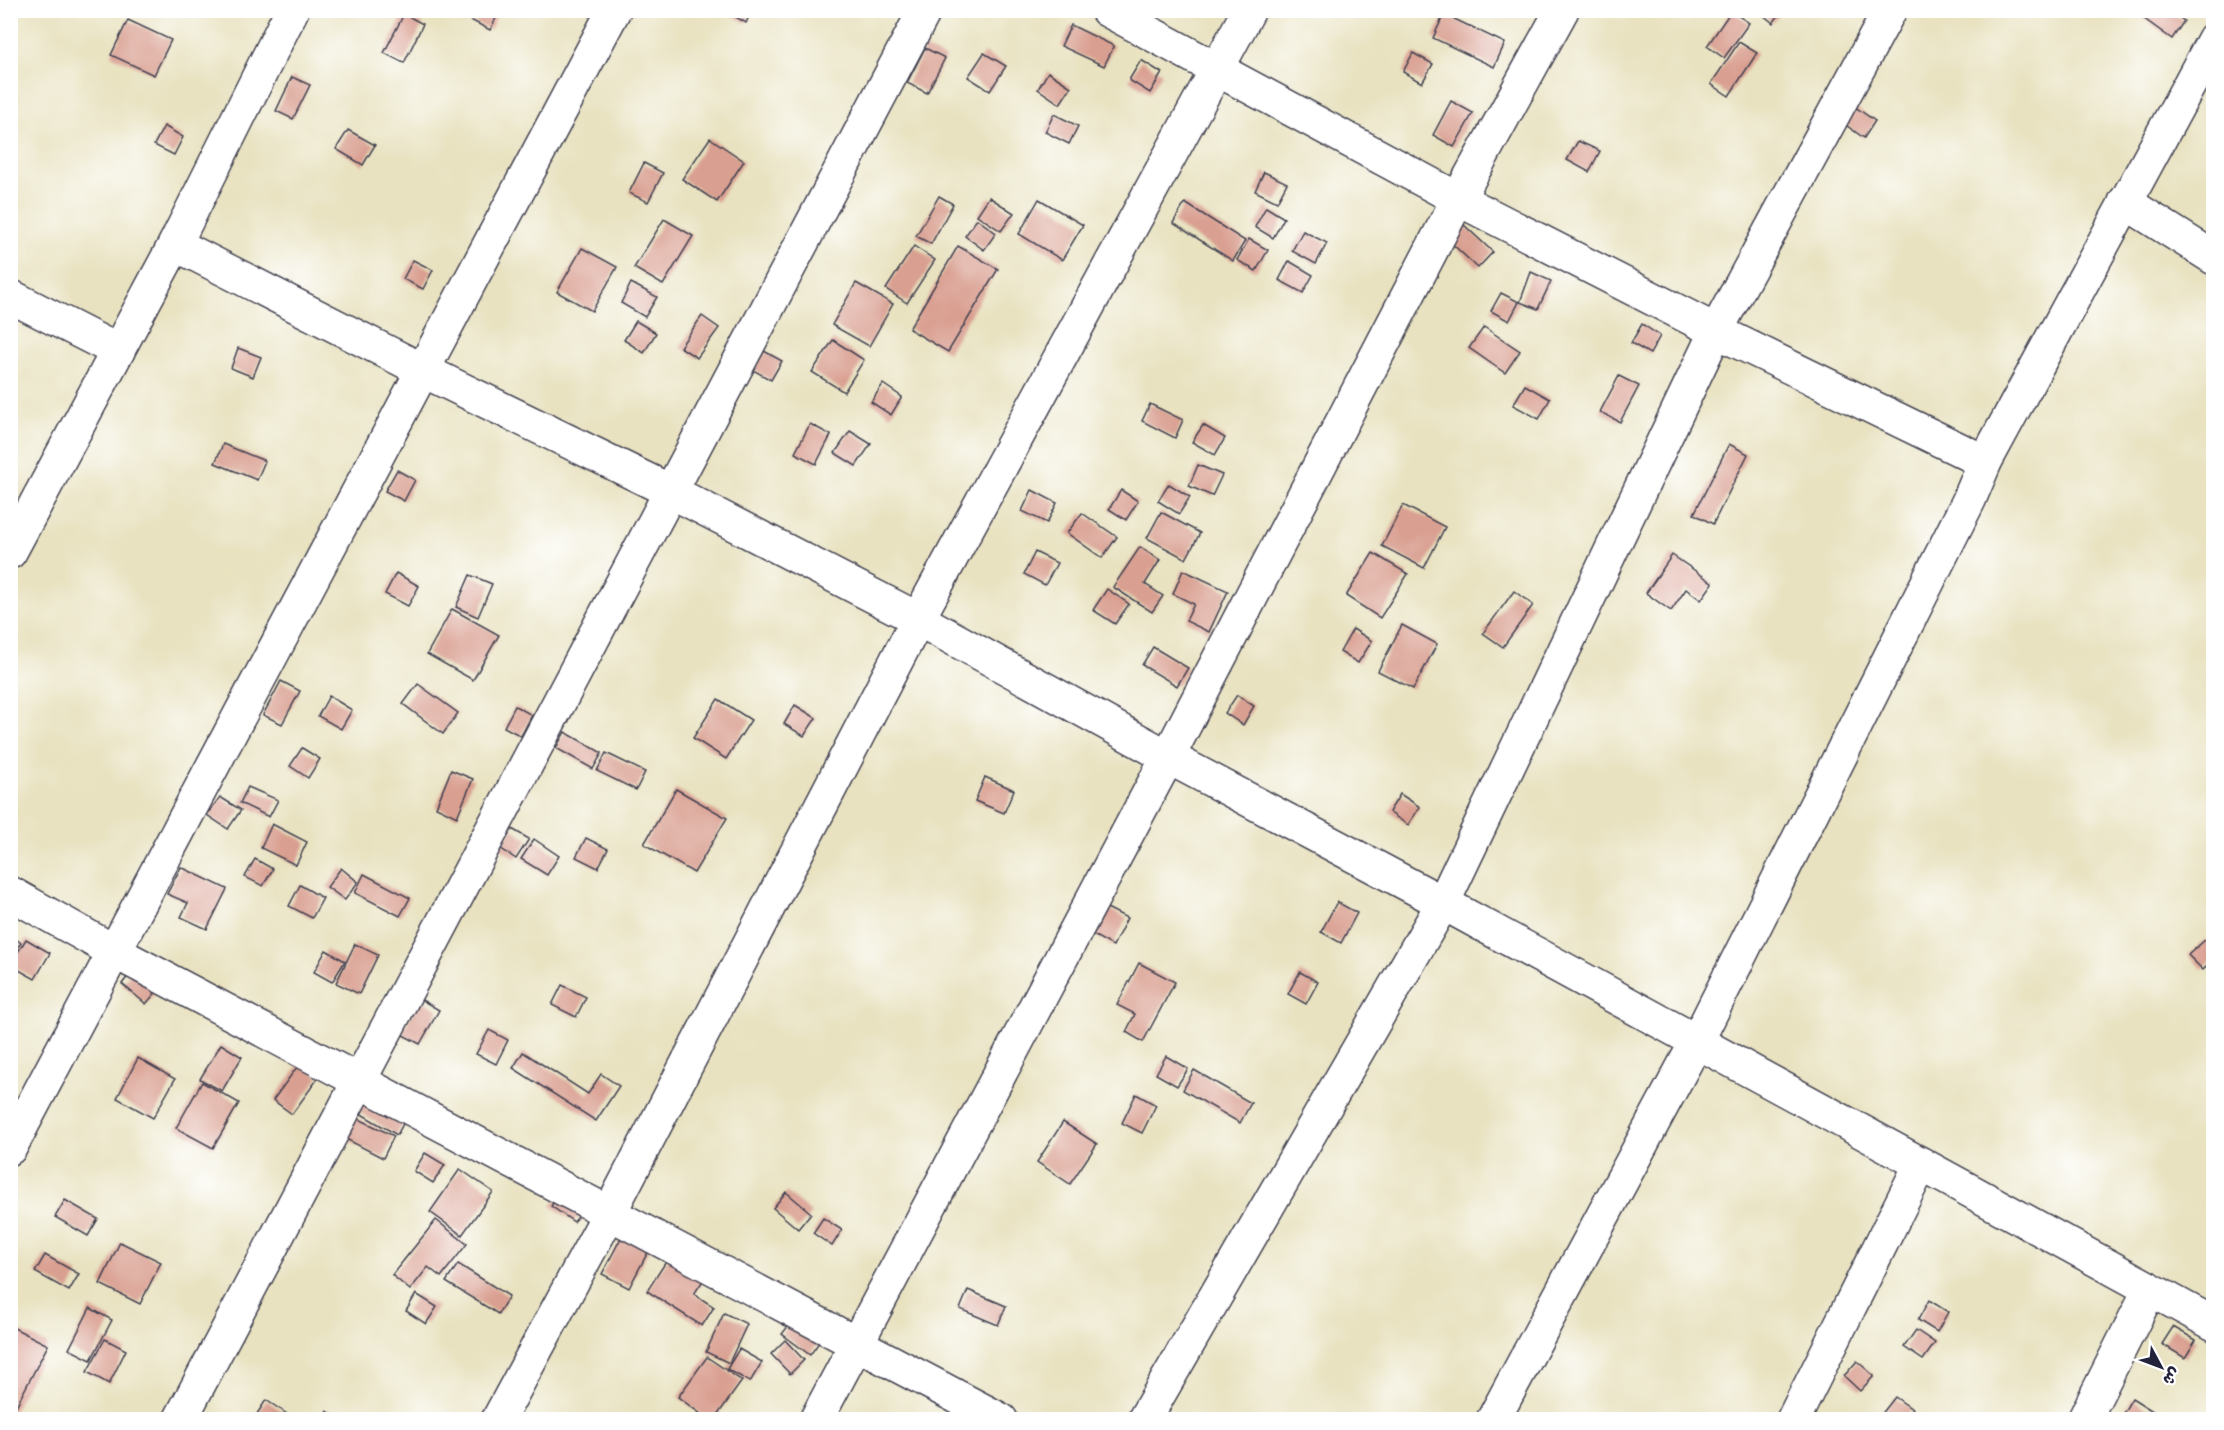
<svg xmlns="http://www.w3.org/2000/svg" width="2224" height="1430" font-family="Mali,'Playpen Sans Arabic',sans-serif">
<rect width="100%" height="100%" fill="#fff"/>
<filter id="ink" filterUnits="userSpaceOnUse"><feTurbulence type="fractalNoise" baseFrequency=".0167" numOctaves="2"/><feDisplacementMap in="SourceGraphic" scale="12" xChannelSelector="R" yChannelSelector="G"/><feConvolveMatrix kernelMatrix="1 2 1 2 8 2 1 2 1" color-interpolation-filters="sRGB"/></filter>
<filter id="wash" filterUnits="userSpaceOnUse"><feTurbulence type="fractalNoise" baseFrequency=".008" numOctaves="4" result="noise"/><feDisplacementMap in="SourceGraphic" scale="24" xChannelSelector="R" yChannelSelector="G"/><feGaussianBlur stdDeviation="1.35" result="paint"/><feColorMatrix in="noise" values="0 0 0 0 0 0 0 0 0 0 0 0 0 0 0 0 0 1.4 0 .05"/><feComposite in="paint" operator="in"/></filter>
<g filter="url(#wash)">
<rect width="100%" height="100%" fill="#e8e2c0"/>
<g id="blocks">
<g fill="#d99f90">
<polygon points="451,10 500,10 490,30"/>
<polygon points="728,10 752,10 746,23 727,12"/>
<polygon points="1757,10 1783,10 1773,23"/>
<polygon points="2132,10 2169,10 2184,21 2172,39"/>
<polygon points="1731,11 1749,23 1724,58 1707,46"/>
<polygon points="404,14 423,24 404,63 384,53"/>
<polygon points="1444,14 1505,43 1494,67 1433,38"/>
<polygon points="128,20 171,40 154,75 111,55"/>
<polygon points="1071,25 1114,46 1104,66 1061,46"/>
<polygon points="1739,42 1757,53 1729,96 1711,84"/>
<polygon points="925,48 945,58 927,93 907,83"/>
<polygon points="984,53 1006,66 990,91 968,77"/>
<polygon points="1413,53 1433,64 1422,83 1403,72"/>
<polygon points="1141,60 1162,73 1150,93 1129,80"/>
<polygon points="1048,72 1071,87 1060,104 1038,89"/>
<polygon points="292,77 310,85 293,119 276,111"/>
<polygon points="1834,92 1875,121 1864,138 1822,108"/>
<polygon points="1451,101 1473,113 1454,147 1433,135"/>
<polygon points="1054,114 1078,126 1069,144 1045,132"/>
<polygon points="164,126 183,137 174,155 154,145"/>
<polygon points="348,130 375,145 363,165 336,149"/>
<polygon points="710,138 744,161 717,202 682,179"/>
<polygon points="1578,141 1600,151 1589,172 1567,160"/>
<polygon points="644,163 663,173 648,202 629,193"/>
<polygon points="1264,172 1287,183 1277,202 1255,191"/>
<polygon points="939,196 953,204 931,244 916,236"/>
<polygon points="989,197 1014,213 1001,231 977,215"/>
<polygon points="1039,199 1083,225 1062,260 1019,234"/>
<polygon points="1185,203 1245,241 1233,261 1173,223"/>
<polygon points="1266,207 1284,218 1273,238 1255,227"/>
<polygon points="664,219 693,236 663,285 634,268"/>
<polygon points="977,219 996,233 984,250 965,236"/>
<polygon points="1463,224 1493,252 1478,268 1448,240"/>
<polygon points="1303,231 1327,243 1316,264 1292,251"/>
<polygon points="1249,239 1268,250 1256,271 1237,260"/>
<polygon points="914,246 935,260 907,303 886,289"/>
<polygon points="958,246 998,269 948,352 909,329"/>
<polygon points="582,248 617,267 592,311 557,292"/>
<polygon points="413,260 433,270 423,289 403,279"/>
<polygon points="1289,261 1313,275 1303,293 1279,280"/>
<polygon points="1531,272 1551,281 1538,309 1520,302"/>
<polygon points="631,283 657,297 645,317 621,303"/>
<polygon points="856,283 893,304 869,346 832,325"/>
<polygon points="1501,293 1519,302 1509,321 1491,311"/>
<polygon points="702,316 719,328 697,358 680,347"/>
<polygon points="636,321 656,333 644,353 624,340"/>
<polygon points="1642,324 1660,336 1650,354 1631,343"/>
<polygon points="1484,327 1520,351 1505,373 1469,348"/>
<polygon points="833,340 864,360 844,392 812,372"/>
<polygon points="238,348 261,357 253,377 231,368"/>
<polygon points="764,351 782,361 771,380 753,370"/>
<polygon points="1619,376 1639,386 1620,422 1600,412"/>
<polygon points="883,384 902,397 891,415 871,402"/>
<polygon points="1525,385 1550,399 1539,419 1513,405"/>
<polygon points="1150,404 1183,420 1175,438 1142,421"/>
<polygon points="810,424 831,435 816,464 795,453"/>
<polygon points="1203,425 1225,438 1215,455 1192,442"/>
<polygon points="850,431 871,444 856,466 835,453"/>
<polygon points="223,444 265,461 257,480 215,463"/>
<polygon points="1729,444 1748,454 1713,524 1694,514"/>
<polygon points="1198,465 1222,475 1212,496 1189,486"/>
<polygon points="397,470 415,480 404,501 385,491"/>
<polygon points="1169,484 1190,497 1179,514 1158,501"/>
<polygon points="1032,490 1057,503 1047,523 1022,511"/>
<polygon points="1121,490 1138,501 1126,520 1109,509"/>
<polygon points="1403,505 1445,527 1424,568 1382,546"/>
<polygon points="1161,512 1200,533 1186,559 1147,538"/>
<polygon points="1082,513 1117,537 1102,558 1067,533"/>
<polygon points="1140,547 1160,560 1145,584 1163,596 1152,612 1113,587"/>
<polygon points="1035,552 1057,563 1045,585 1024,574"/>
<polygon points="1373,553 1408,574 1380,618 1346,596"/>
<polygon points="1672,555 1713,583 1701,600 1686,589 1671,611 1646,593"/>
<polygon points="1183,570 1228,591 1209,632 1186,621 1194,604 1173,594"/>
<polygon points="396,573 419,586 408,606 385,594"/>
<polygon points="470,575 492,584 478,617 456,607"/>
<polygon points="1107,589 1129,604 1115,624 1093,610"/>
<polygon points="1514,591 1533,605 1503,647 1483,633"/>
<polygon points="452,609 499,635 473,680 427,654"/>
<polygon points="1402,625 1437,644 1413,689 1378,671"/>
<polygon points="1353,629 1372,641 1358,663 1340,652"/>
<polygon points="1153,647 1188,668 1177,686 1142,665"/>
<polygon points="281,681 300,691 282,724 263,715"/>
<polygon points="418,684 458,713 443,734 403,704"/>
<polygon points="1237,695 1254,706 1243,725 1225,713"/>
<polygon points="329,696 352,710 341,729 318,716"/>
<polygon points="718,699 751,720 726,759 693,738"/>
<polygon points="795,705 816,718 804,736 784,724"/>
<polygon points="515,706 532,715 521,736 504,727"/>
<polygon points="565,732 602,753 593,769 556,748"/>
<polygon points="302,748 320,759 308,778 290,766"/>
<polygon points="606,753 645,772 636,790 597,771"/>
<polygon points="451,770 473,779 457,817 436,807"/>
<polygon points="985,777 1014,790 1004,813 975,801"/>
<polygon points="248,787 278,800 269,817 240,803"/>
<polygon points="676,789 727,818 694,873 644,844"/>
<polygon points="1400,794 1420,807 1408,825 1389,812"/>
<polygon points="220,797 241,810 228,829 207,815"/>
<polygon points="272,824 307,842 296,865 261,848"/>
<polygon points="512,829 529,839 516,859 500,848"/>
<polygon points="586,838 608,849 598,868 576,857"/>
<polygon points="534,839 559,856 547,875 521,859"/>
<polygon points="255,859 273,869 263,886 245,877"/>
<polygon points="181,867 227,889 207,929 181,917 188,903 167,894"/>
<polygon points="341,868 358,882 345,900 327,887"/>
<polygon points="364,874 410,898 400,916 355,893"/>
<polygon points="300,885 323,898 312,918 289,906"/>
<polygon points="1337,902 1357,913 1341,943 1321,932"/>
<polygon points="1107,908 1127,918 1113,946 1093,935"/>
<polygon points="10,934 21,943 10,956"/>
<polygon points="26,939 50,953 35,979 10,965"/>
<polygon points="2206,939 2214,948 2214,959 2203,970 2188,955"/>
<polygon points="355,944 378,955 359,994 336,983"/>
<polygon points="326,950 345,961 332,982 314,972"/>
<polygon points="1139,963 1175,982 1143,1042 1126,1032 1135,1014 1117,1005"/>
<polygon points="132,971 157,991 146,1004 122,984"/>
<polygon points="1300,972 1318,982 1306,1004 1288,994"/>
<polygon points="562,985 586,997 576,1017 552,1005"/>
<polygon points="420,999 439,1010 420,1044 401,1034"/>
<polygon points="489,1030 508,1040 496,1064 476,1054"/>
<polygon points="221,1044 242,1057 222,1091 200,1079"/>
<polygon points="523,1052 588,1094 601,1074 619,1086 596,1121 513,1068"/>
<polygon points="1166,1056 1188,1069 1177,1086 1156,1074"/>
<polygon points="138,1058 175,1079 153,1118 117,1098"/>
<polygon points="300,1063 319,1077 292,1114 273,1100"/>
<polygon points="1194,1070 1251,1103 1240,1123 1183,1090"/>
<polygon points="202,1082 239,1103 213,1148 176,1128"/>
<polygon points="1136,1094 1156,1105 1142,1133 1122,1123"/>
<polygon points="367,1099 404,1122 397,1135 358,1112"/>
<polygon points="355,1117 394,1136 383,1158 344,1138"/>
<polygon points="1063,1122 1097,1144 1070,1184 1037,1162"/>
<polygon points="425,1153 445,1165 433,1183 414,1171"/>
<polygon points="460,1169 493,1192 462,1235 430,1212"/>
<polygon points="786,1192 811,1213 798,1229 773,1208"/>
<polygon points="560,1193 583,1210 574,1222 551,1206"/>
<polygon points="65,1200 98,1219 88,1236 55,1217"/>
<polygon points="823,1218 842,1230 832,1246 813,1233"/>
<polygon points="436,1220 467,1244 441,1277 428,1267 410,1290 392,1275"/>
<polygon points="622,1236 649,1250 629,1288 602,1274"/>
<polygon points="120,1242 161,1262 140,1304 100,1284"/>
<polygon points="671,1254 706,1276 694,1294 714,1307 702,1326 647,1291"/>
<polygon points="45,1255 79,1274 69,1291 35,1272"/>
<polygon points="458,1264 509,1296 498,1314 446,1282"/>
<polygon points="968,1290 1006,1306 998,1325 960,1309"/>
<polygon points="416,1294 437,1307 426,1324 406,1311"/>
<polygon points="1929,1300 1948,1312 1937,1332 1918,1320"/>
<polygon points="90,1308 112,1320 91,1360 69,1349"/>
<polygon points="724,1313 747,1324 729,1363 706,1352"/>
<polygon points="793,1320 820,1341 810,1355 782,1334"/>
<polygon points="10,1326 48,1345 12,1414 10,1413"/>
<polygon points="2173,1327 2196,1340 2185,1358 2162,1344"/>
<polygon points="1916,1330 1935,1343 1923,1360 1904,1347"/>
<polygon points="105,1339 126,1350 109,1384 87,1372"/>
<polygon points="785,1340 804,1360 790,1374 771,1354"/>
<polygon points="739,1349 762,1362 750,1382 727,1369"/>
<polygon points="707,1357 742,1381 714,1420 709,1420 678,1397"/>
<polygon points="1857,1361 1874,1376 1860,1391 1844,1376"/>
<polygon points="1895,1397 1912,1409 1904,1420 1887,1420 1881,1415"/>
<polygon points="2132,1398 2167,1420 2119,1420"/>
<polygon points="266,1400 296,1420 253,1420"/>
<polygon points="327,1411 342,1420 322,1420"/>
</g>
</g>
</g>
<g filter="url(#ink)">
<use href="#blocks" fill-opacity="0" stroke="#403f4f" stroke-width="1.5"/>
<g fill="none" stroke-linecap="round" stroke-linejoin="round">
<g stroke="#403f4f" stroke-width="36">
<g id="minor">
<polyline points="1107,10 1458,199 1716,331 1985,462"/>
<polyline points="2125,202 2214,258"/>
<polyline points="175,244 424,371 670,491 918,619 1168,757 1443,903 2214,1324"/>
<polyline points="10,296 118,351"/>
<polyline points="10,552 175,244 292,10"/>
<polyline points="10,893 115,952 1001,1420"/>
<polyline points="10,1148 614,10"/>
<polyline points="180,1420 925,10"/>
<polyline points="498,1420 610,1212 918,619 1249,10"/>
<polyline points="816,1420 1168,757 1458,199 1562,10"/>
<polyline points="1144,1420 1443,903 1716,331 1890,10"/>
<polyline points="1493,1420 1697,1041 1969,500 1985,462 2214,39"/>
<polyline points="1793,1420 1921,1164"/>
<polyline points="2084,1420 2150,1289"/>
</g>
</g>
<use href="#minor" stroke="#fff" stroke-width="33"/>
</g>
</g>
<rect width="2224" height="1430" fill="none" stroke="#fff" stroke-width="36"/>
<g transform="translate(2161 1367) rotate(131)" stroke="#ffffff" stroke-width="4.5" paint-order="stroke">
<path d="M0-4.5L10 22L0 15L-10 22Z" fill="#22223b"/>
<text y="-9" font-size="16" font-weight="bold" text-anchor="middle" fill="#22223b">ش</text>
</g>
</svg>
